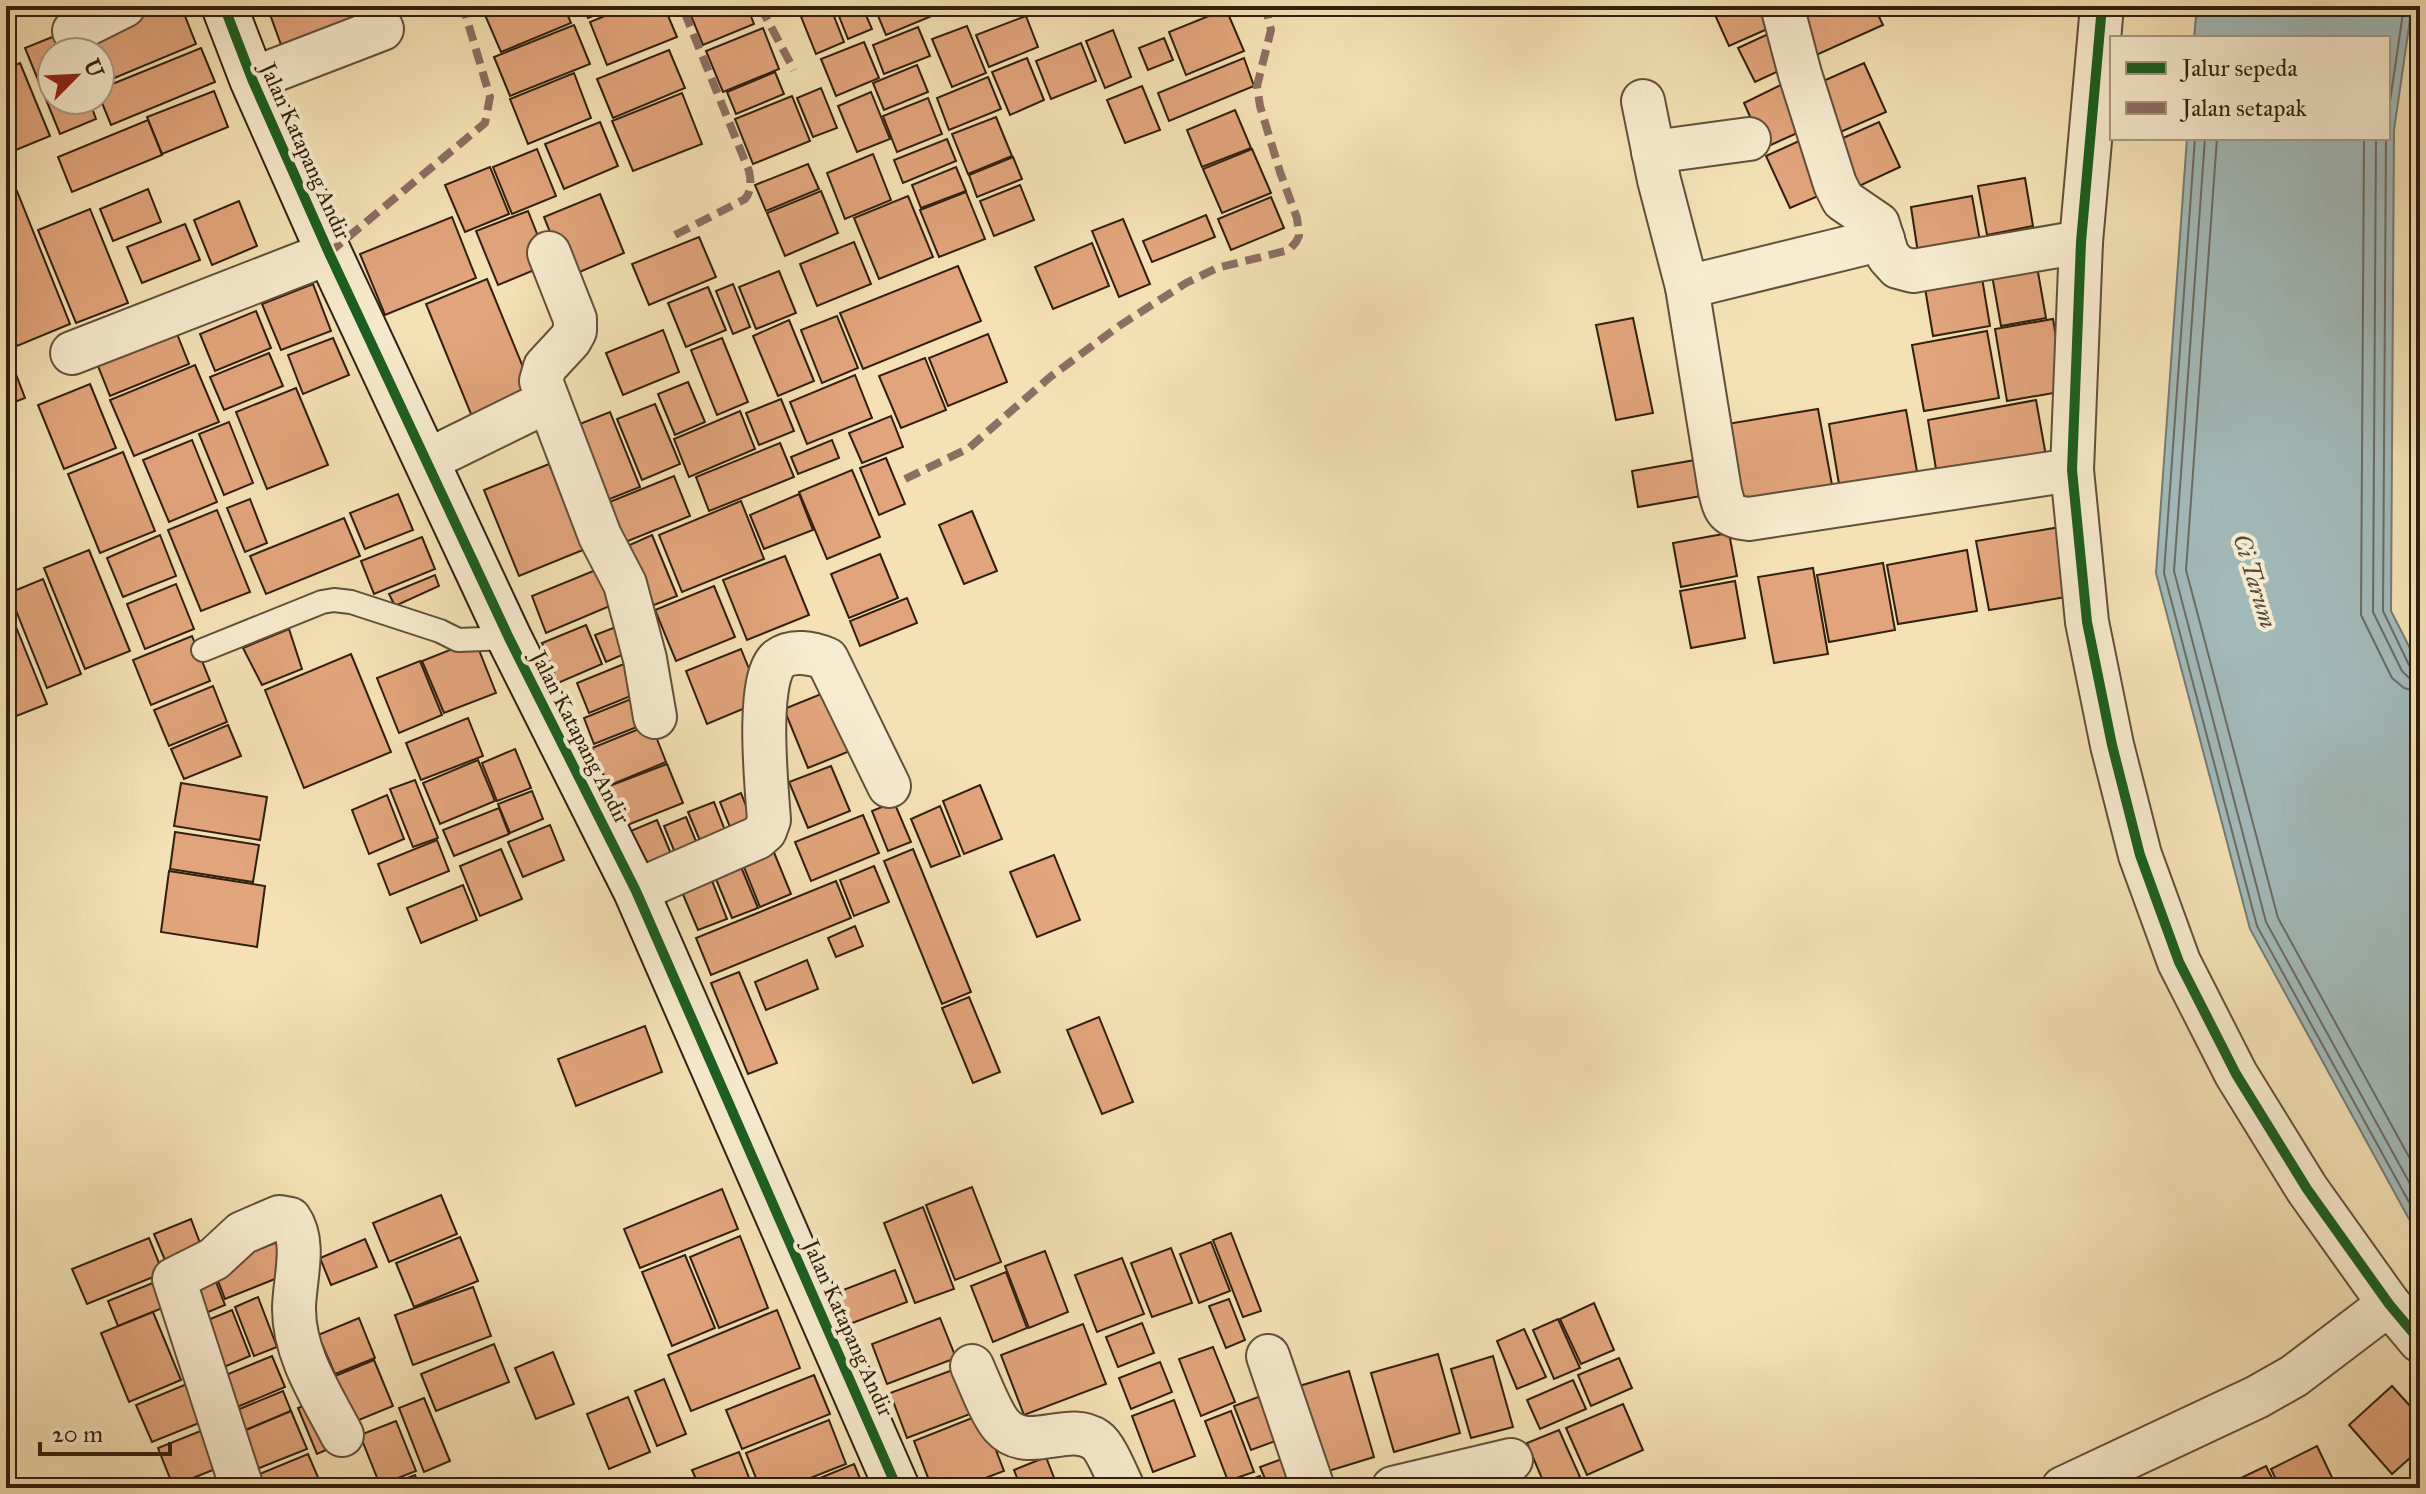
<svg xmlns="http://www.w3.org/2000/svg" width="2426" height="1494" font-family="'IM FELL Great Primer',serif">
<rect width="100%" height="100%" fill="#f4e2b6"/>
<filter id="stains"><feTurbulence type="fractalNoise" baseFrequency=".0025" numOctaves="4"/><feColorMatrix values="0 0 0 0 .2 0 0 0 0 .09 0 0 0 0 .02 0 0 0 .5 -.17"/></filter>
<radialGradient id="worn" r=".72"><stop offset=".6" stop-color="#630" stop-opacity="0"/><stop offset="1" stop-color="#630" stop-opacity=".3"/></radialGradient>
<polygon fill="#a2baba" stroke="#757c76" stroke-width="2" points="2197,6 2412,6 2394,130 2391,611 2420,668 2420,1239 2250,929 2156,573 2187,138 2388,138 2388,38 2194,38"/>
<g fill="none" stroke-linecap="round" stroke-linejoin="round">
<g stroke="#6a6c64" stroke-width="2">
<polyline points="2388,115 2404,6"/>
<polyline points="2195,138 2164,573 2257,926 2420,1222"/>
<polyline points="2205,138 2174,571 2266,922 2420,1202"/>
<polyline points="2217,138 2186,570 2278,918 2420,1177"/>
<polyline points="2364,138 2361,615 2392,678 2404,688 2420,692"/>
<polyline points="2376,138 2373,612 2402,671 2409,678 2420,680"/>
<polyline points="2386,138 2383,611 2409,665 2414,669 2420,670"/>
</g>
</g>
<g fill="#e2a47c" stroke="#311f0f" stroke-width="2">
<polygon points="163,6 181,6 196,44 100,84 100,52 79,52 75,42"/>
<polygon points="267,6 350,6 358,27 284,53"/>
<polygon points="508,6 564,6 571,23 501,52 485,15"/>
<polygon points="583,6 618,6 588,18"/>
<polygon points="629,6 664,6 677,37 607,65 590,22"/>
<polygon points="687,6 747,6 754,24 703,45"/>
<polygon points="807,6 830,6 844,42 816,54 798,9"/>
<polygon points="835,6 862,6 872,29 848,39"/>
<polygon points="874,6 936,6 939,13 886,35"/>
<polygon points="965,6 990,6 968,15"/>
<polygon points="1184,6 1207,6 1188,14"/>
<polygon points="1711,6 1762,6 1772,27 1729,46"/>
<polygon points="1824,6 1874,6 1883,25 1814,56 1797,19"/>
<polygon points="1226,9 1244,51 1186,75 1169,32"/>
<polygon points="1026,16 1038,47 989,67 976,35"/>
<polygon points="574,25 590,64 510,96 494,57"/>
<polygon points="967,26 986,73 952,87 932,39"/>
<polygon points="918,27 930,56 884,74 873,45"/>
<polygon points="763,28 779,69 723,92 706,51"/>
<polygon points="1779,29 1794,64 1755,82 1738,48"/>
<polygon points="1113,30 1131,77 1105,88 1086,41"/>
<polygon points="62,33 69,52 52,52 52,100 89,100 96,119 60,134 25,48"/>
<polygon points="1164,38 1173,60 1148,70 1139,48"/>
<polygon points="864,42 879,78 836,96 821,59"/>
<polygon points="1081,43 1096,81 1051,99 1036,61"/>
<polygon points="201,48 215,82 111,125 100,98 100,89"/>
<polygon points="669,50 685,88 613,118 597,79"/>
<polygon points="1027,58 1044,100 1010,115 992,72"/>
<polygon points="1244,58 1254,86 1169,121 1158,93"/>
<polygon points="20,63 50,136 6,154 6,69"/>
<polygon points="1864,63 1886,112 1836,134 1814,85"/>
<polygon points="917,65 928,92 884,110 873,83"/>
<polygon points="775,72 784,94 736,114 727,92"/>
<polygon points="574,73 591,118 528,144 510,99"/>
<polygon points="988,77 1001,109 949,130 937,98"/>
<polygon points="1783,84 1804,130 1764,148 1744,103"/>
<polygon points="1142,86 1160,130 1125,143 1107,100"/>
<polygon points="821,88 837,128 813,137 797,98"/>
<polygon points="214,91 228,127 162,154 147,117"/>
<polygon points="871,92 890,139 857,152 838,106"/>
<polygon points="682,93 702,144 633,171 612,121"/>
<polygon points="792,96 810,141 753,164 735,119"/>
<polygon points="928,98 942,134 897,152 883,116"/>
<polygon points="1235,110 1251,148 1202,167 1187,130"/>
<polygon points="996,117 1012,156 968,174 952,134"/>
<polygon points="148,120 162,155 72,192 58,157"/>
<polygon points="600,122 618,166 564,189 545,144"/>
<polygon points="1879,122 1900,167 1855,188 1834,142"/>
<polygon points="947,139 956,161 903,183 894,160"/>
<polygon points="1799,141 1823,194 1790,208 1766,156"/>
<polygon points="537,149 556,196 512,214 493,167"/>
<polygon points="1252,149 1271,193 1222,213 1203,169"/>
<polygon points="873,154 891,200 845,219 827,173"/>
<polygon points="1013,157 1022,179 977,197 969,175"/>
<polygon points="808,164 819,189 766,211 755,185"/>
<polygon points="490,167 509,214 465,232 445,185"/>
<polygon points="956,167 966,191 921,208 912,185"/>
<polygon points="2025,178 2033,226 1987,235 1978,186"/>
<polygon points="1020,185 1034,220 994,236 980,201"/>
<polygon points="148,189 161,222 113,241 100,209"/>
<polygon points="17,191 70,324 17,346 6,318 6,195"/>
<polygon points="821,191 838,233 785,256 767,213"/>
<polygon points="966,192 985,239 939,257 920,210"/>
<polygon points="600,194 624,253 568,277 544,217"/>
<polygon points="908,196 933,257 879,279 854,218"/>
<polygon points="1972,196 1980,241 1918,253 1911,207"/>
<polygon points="1271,197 1284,228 1231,250 1218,219"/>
<polygon points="239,201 257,246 212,265 194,220"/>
<polygon points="90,209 128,303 76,323 38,230"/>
<polygon points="528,211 549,264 498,285 476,231"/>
<polygon points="1206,215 1215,237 1152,262 1143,241"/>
<polygon points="452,217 476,278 385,315 360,254"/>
<polygon points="1123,219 1150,284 1119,297 1092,231"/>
<polygon points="185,224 200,260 142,283 127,247"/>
<polygon points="699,237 716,277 649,305 632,264"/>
<polygon points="854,242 871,284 817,306 800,264"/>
<polygon points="1092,243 1109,286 1053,309 1035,267"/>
<polygon points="2035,255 2046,318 2001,326 1990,264"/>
<polygon points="958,266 981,321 863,369 840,313"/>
<polygon points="779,271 796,313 756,329 739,287"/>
<polygon points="1981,272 1990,326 1933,336 1924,282"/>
<polygon points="487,279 534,394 473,419 426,304"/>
<polygon points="313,284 331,331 281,350 262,304"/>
<polygon points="733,284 750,327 733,334 716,291"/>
<polygon points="708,287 726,330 686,347 668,303"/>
<polygon points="256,311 271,348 215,371 200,334"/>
<polygon points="837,316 858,368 822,383 801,330"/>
<polygon points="1633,318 1653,413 1616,420 1596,325"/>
<polygon points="2053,319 2065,391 2007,401 1995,329"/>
<polygon points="789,320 814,381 778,396 753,336"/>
<polygon points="175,329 189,364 110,396 96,361"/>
<polygon points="663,330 679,372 623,395 606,353"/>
<polygon points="1987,331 1999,398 1924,411 1912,345"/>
<polygon points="988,334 1007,382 948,406 929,358"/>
<polygon points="333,338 349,375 303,394 288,355"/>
<polygon points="722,338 748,402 717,415 691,350"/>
<polygon points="269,353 283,386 224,410 210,377"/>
<polygon points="9,356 25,398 7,405 6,357"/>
<polygon points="925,358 946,410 901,428 879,376"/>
<polygon points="195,365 219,422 134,456 110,400"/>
<polygon points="855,375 872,418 807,444 790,402"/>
<polygon points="688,382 705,422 675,435 658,394"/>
<polygon points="90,384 116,448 64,469 38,405"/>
<polygon points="296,388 328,465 267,489 236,412"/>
<polygon points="781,399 794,431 759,445 746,413"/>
<polygon points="2036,400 2046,456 1937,475 1928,420"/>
<polygon points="655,404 680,464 642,480 617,419"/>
<polygon points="1818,409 1832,485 1741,500 1727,424"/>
<polygon points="1906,410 1918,477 1840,490 1829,424"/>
<polygon points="740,411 755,449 689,477 674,439"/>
<polygon points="610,412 640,487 602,502 572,427"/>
<polygon points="891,416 903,447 862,463 849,433"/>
<polygon points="229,422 253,483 224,495 199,434"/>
<polygon points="192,440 217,502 169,522 143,460"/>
<polygon points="832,440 839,458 798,474 791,457"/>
<polygon points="780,443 794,477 709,511 696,477"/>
<polygon points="123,452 155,531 100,553 68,474"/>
<polygon points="886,458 905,504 879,515 860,468"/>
<polygon points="1701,459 1707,495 1638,507 1632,471"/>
<polygon points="549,464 583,550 519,576 484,490"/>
<polygon points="852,470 880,537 827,559 799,492"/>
<polygon points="674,476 690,516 623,543 607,503"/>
<polygon points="398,494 413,530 365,549 350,513"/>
<polygon points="799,494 813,530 764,549 750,515"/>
<polygon points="250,499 267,543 245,552 227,508"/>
<polygon points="741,501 764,559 682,592 659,535"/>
<polygon points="217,510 250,592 201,611 168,530"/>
<polygon points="972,511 997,571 964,584 939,525"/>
<polygon points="344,518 360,556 266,594 250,556"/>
<polygon points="2060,527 2072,596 1989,610 1976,541"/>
<polygon points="1729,533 1737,576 1681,587 1673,543"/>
<polygon points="160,535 176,576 123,597 107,558"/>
<polygon points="652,535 677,596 649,607 625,547"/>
<polygon points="422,537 435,569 374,594 361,561"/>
<polygon points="89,550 130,651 85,669 44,568"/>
<polygon points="1967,550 1977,611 1898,624 1887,565"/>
<polygon points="880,554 898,598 849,618 831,574"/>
<polygon points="785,556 809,615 747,640 723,580"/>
<polygon points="1883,563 1895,630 1829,642 1817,575"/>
<polygon points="603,567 617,603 546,633 532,596"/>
<polygon points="1813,568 1828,654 1774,663 1758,577"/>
<polygon points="435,575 439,586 395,606 389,594"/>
<polygon points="43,579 81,674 47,688 9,593"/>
<polygon points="1735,581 1745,638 1691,648 1680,591"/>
<polygon points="176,584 194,629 145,649 127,604"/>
<polygon points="714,586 735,637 676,661 655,610"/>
<polygon points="907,598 917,623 860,646 850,621"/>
<polygon points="6,602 47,704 6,720"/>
<polygon points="586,625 602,664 558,683 542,643"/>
<polygon points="621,625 631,651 606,662 595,635"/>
<polygon points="289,629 302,669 262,685 243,648"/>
<polygon points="192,636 210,681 151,705 133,660"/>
<polygon points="475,640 496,693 444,713 422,661"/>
<polygon points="741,649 762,701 707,724 686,671"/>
<polygon points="351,654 391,752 304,788 265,690"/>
<polygon points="636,659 648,689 589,713 577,683"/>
<polygon points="420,661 442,715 399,733 377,678"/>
<polygon points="213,686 227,722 169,746 154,710"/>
<polygon points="826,692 850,751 808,768 784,709"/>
<polygon points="641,695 652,721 594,744 584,718"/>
<polygon points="468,718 483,756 421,780 406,743"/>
<polygon points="651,724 666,762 608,786 592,748"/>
<polygon points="228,725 241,756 184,779 171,749"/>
<polygon points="515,749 531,788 497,801 482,763"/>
<polygon points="478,760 495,801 440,824 423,783"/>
<polygon points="667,764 683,803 620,828 604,788"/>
<polygon points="831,766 850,811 808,828 789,782"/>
<polygon points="415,780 438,838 413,847 390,789"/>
<polygon points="181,783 267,797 260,840 174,826"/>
<polygon points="980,785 1002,839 964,854 943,801"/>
<polygon points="532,791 543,819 510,833 498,804"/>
<polygon points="741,793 757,834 736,842 720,802"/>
<polygon points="387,795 404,839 369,854 352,810"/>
<polygon points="714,802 731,846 706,855 688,812"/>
<polygon points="894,802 911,842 888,851 872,811"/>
<polygon points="940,806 960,856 931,867 911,819"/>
<polygon points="499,808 509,834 454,856 443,830"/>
<polygon points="863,815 879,853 811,881 795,842"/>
<polygon points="686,817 702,856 680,865 664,826"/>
<polygon points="657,820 676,866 640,881 621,835"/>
<polygon points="550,825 564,860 523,877 508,842"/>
<polygon points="175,832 259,845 253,882 170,869"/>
<polygon points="437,840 449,871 390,895 378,864"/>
<polygon points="501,849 522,899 480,916 460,866"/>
<polygon points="913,849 971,992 942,1004 884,861"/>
<polygon points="773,850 791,894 760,907 742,862"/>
<polygon points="1054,855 1080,920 1037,937 1010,872"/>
<polygon points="739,862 758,908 732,918 713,872"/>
<polygon points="874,866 889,902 854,916 840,880"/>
<polygon points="169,871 265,886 257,947 161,932"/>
<polygon points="709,873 727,919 698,930 679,885"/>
<polygon points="836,881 851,918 711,975 696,938"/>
<polygon points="463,885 477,920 421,943 407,908"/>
<polygon points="855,926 863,946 836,957 828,938"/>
<polygon points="807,960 818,989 766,1010 755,982"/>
<polygon points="739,972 777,1063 748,1074 711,983"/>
<polygon points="969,997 1000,1072 973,1083 942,1008"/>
<polygon points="1099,1017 1133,1102 1102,1114 1067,1030"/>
<polygon points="645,1026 662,1072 576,1106 558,1059"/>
<polygon points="972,1187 1001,1262 955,1280 926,1205"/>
<polygon points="722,1189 738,1229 640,1268 624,1229"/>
<polygon points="441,1195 457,1234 389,1262 373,1223"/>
<polygon points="923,1207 954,1289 915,1303 884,1223"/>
<polygon points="191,1219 203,1251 167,1265 154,1234"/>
<polygon points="1231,1233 1261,1311 1243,1317 1213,1240"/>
<polygon points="740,1236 768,1308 719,1328 690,1257"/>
<polygon points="460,1237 478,1281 414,1307 396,1263"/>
<polygon points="149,1238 163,1273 87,1304 72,1269"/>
<polygon points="365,1239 377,1267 331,1285 320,1258"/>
<polygon points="282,1240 295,1271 225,1299 213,1268"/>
<polygon points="1211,1242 1230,1291 1199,1303 1180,1254"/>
<polygon points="1171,1248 1192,1303 1152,1317 1131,1263"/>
<polygon points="1045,1251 1068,1312 1029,1328 1005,1266"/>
<polygon points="685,1255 715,1328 672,1346 642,1272"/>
<polygon points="1122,1258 1144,1314 1097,1332 1075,1275"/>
<polygon points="211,1269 225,1305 194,1318 179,1282"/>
<polygon points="895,1270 907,1302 850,1324 838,1292"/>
<polygon points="1006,1272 1027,1328 993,1342 971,1286"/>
<polygon points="165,1278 175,1303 118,1326 108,1301"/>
<polygon points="473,1287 491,1336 413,1365 395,1315"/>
<polygon points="258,1297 277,1347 254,1356 235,1307"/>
<polygon points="1229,1299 1245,1340 1226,1348 1209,1306"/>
<polygon points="1594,1303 1614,1350 1581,1364 1560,1319"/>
<polygon points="232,1310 250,1356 217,1370 198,1324"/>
<polygon points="777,1310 800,1368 691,1411 668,1355"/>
<polygon points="153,1312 181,1380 129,1402 101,1333"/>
<polygon points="359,1318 375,1358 335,1374 318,1335"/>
<polygon points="940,1318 956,1358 887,1384 872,1344"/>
<polygon points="1558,1319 1580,1368 1554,1379 1533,1330"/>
<polygon points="1142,1323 1154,1353 1118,1367 1106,1337"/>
<polygon points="1083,1324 1106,1384 1024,1415 1001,1355"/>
<polygon points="1524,1329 1546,1377 1517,1389 1497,1341"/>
<polygon points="494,1344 509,1382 436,1411 421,1374"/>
<polygon points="1213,1347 1235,1402 1201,1416 1179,1359"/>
<polygon points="553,1352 574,1404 536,1419 515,1368"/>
<polygon points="1438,1354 1460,1433 1394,1452 1371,1373"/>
<polygon points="272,1356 285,1387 230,1410 216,1379"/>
<polygon points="1493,1356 1513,1427 1471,1438 1451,1369"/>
<polygon points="1619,1358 1632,1388 1591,1406 1578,1375"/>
<polygon points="374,1360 393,1406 354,1422 335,1376"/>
<polygon points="1160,1362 1172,1392 1131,1409 1119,1378"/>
<polygon points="969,1364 986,1408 907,1438 890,1393"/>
<polygon points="1349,1371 1374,1457 1322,1473 1296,1387"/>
<polygon points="814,1375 830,1414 742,1449 726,1410"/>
<polygon points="199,1379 214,1417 152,1442 136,1405"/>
<polygon points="664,1379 686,1434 657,1446 635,1391"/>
<polygon points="1573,1380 1586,1409 1540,1429 1527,1400"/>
<polygon points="2392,1386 2420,1417 2420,1449 2392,1474 2349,1425"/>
<polygon points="283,1391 291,1411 238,1433 230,1413"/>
<polygon points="1269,1393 1286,1437 1251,1450 1234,1406"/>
<polygon points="628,1397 650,1452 609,1469 587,1414"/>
<polygon points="322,1398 340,1444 317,1454 298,1408"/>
<polygon points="424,1398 450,1461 424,1472 399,1408"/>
<polygon points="1174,1400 1195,1456 1153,1472 1132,1416"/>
<polygon points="1623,1404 1643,1450 1587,1475 1566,1428"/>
<polygon points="291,1411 307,1449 252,1471 237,1434"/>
<polygon points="1231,1411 1254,1472 1228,1481 1205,1421"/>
<polygon points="982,1414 1004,1471 959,1488 932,1488 914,1441"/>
<polygon points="829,1420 846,1464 785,1488 760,1488 746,1453"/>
<polygon points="396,1421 416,1471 380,1485 360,1435"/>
<polygon points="218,1424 233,1462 173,1486 158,1448"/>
<polygon points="1559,1430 1580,1477 1554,1488 1546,1488 1527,1443"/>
<polygon points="2317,1446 2337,1488 2280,1488 2271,1469"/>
<polygon points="739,1452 753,1488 700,1488 692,1470"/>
<polygon points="308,1454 320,1482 306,1488 262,1488 257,1475"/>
<polygon points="1293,1455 1306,1488 1269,1488 1260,1467"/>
<polygon points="1046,1457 1058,1488 1021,1488 1014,1470"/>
<polygon points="854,1464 864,1488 805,1488 803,1485"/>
<polygon points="2266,1466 2277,1488 2225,1488 2224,1486"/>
<polygon points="231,1473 237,1488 193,1488"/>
<polygon points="415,1475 420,1488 382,1488"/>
<polygon points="1260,1476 1265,1488 1228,1488"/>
<polygon points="1200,1480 1204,1488 1181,1488"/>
<polygon points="1605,1480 1609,1488 1587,1488"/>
</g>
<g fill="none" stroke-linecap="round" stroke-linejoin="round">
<g stroke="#625039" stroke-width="26">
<polyline id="lane" points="203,650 322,602 334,600 351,602 440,631 458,640 509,638"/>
</g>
<g stroke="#625039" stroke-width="46">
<g id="street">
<polyline points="1782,6 1800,74 1835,184 1843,200 1878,224 1888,256 1898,267 1913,271 2081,242"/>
<polyline points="2102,6 2081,242 2072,470 2087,622 2112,745 2140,855 2179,962 2236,1074 2307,1189 2389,1304 2420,1341"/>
<polyline points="74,31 124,6"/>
<polyline points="252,79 382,29"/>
<polyline points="1643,101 1659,180 1687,287 1883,239"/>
<polyline points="1653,152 1749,139"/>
<polyline points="549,253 575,319 575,331 570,340 545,367 541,381 600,536 625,584 645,659 655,717"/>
<path d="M1687,287l33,204c5,20 6,25 29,28l323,-49"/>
<polyline points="72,353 329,253"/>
<polyline points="426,461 548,401"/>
<path d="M636,891l121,-53 8,-7 4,-11c-2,-30 -14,-142 10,-161 13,-10 33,-6 48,0l62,127"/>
<polyline points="1268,1356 1313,1488"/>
<path d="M972,1366c7,15 19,48 30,60 26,29 66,-6 94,14 10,7 21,36 27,48"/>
<path d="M242,1488l-68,-209 40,-20 28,-26 37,-16 11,2c17,24 4,62 4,90 0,46 28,87 48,126"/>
<polyline points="1393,1488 1511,1460"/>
<polyline points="2063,1488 2257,1397 2294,1376 2389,1304"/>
</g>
</g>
<g stroke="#311f0f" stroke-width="48">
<polyline id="secondary" points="224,6 252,79 329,253 509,638 636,891 897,1488"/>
</g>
<use href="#lane" stroke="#f8ecd0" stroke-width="22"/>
<use href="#street" stroke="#f8ecd0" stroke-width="42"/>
<use href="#secondary" stroke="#f8ecd0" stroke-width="44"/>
<g stroke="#8d6e63" stroke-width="8" stroke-dasharray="16 8" stroke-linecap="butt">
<polyline points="760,6 794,70"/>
<path d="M675,235l70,-36c7,-9 6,-17 4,-28l-67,-165"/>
<polyline points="329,253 485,123 490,97 463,6"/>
<polyline points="905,479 969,448 1050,377 1119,326 1186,283 1217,268 1289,250 1296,242 1299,236 1297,218 1280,172 1260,106 1257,86 1271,30 1265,6"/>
</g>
<g stroke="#f8ecd0" stroke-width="15">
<g id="cycleway">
<polyline points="224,6 252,79 329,253 509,638 636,891 897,1488"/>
<polyline points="2102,6 2081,242 2072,470 2087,622 2112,745 2140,855 2179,962 2236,1074 2307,1189 2389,1304 2420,1341"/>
</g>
</g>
<use href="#cycleway" stroke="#1b5e20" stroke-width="10"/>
</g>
<g text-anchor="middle" stroke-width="8" stroke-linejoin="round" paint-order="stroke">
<g font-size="22" fill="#311f0f" stroke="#f8ecd0">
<text transform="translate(306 151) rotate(66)" y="8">Jalan Katapang Andir</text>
<text transform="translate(581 737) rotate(63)" y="8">Jalan Katapang Andir</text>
<text transform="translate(849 1328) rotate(66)" y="8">Jalan Katapang Andir</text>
</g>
<g font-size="24" font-style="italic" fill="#534e42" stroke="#f8ecd0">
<text transform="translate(2255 581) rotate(73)" y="8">Ci Tarum</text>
</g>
</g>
<rect width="2426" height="1494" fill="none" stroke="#f4e2b6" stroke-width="32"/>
<rect x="8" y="8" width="2410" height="1478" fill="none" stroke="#311f0f" stroke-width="4"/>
<rect x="16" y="16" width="2394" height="1462" fill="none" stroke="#311f0f" stroke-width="2"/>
<rect x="2110" y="36" width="280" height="104" fill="#f8ecd0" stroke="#a89a83" stroke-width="2"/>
<rect x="2126" y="62" width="40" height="12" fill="#1b5e20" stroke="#a89a83" stroke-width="2"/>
<text x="2182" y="76" font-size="24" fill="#311f0f">Jalur sepeda</text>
<rect x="2126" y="102" width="40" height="12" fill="#8d6e63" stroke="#a89a83" stroke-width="2"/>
<text x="2182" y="116" font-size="24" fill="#311f0f">Jalan setapak</text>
<g transform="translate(76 76) rotate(66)"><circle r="38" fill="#f8ecd0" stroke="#a89a83" stroke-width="2"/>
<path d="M0-6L14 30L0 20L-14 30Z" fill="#8f2418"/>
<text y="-12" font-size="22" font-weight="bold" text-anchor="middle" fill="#311f0f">U</text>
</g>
<path d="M40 1442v12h130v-12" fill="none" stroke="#311f0f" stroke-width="4"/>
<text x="52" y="1442" font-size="24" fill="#311f0f" stroke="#f8ecd0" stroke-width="6" paint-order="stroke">20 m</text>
<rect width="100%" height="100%" filter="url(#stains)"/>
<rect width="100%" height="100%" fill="url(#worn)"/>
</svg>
